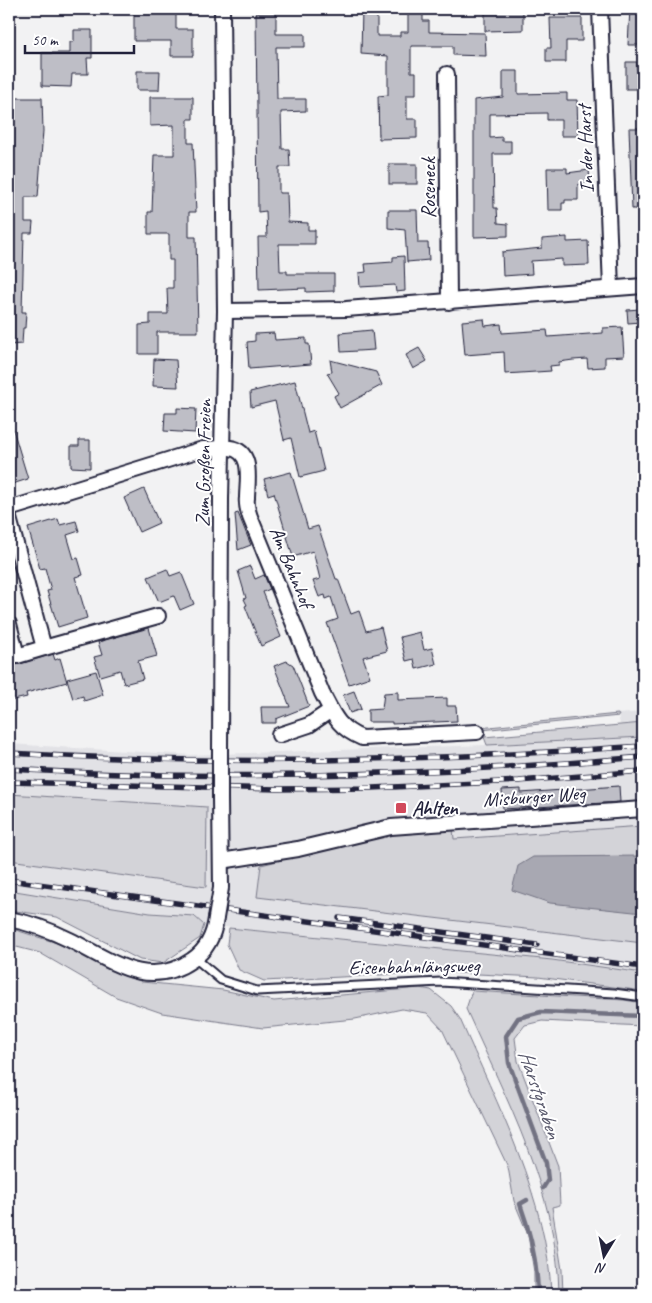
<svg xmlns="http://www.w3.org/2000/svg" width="652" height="1303" font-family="Caveat,sans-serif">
<rect width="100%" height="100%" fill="#f2f2f3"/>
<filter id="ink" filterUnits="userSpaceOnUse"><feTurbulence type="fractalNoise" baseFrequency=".02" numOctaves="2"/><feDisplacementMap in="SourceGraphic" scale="10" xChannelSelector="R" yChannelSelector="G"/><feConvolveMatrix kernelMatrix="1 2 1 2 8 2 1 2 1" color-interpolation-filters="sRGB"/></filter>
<g filter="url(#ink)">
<g fill="#e2e2e6">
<polygon points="643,712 643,723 620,724 618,714"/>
<polygon points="643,737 643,826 453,839 453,830 257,897 643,943 643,973 552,960 204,925 194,916 150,913 9,890 9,860 206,887 207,807 9,794 9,744 191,755 487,745"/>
</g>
<g fill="#d3d3d8" stroke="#7a7a8a">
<polygon points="618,714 619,716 481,730 479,728"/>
<polygon points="643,723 643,737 487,745 484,737"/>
<polygon points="9,794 207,807 206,887 9,860"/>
<polygon points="643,826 643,943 257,897 261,865 386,835 453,829 454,839"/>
<polygon points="9,890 150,913 194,916 204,925 200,938 163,963 140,960 57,917 9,910"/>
<path d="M9,928l61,19 72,35 81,8 51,11 146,-13 11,2 20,16 9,13c37,85 88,181 91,275h-17v-22l-6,-37 -14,-34 -6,-34 -66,-138 -15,-16 -25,-4 -47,10 -92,9 -101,-15 -46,-16 -76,-44 -31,-8z"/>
<polygon points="229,928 552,960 643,973 643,991 538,977 438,972 264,981 239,970 227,944"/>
<path d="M472,991l152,9 19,3v23l-101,-5 -17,4 -10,13 3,23 40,105 2,39 -8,2 10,63 1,24h-4c-1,-100 -53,-195 -93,-285z"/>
</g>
<polygon fill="#a8a8b2" stroke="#727282" points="643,856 643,913 550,903 512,890 518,866 533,857"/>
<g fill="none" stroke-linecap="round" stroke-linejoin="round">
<g stroke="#727282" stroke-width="4.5">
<polyline points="543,1188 548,1180 546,1163 509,1063 506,1036 518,1018 541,1012 643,1016"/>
<path d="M527,1200l-7,4c11,30 17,58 18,90"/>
</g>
</g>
<g fill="#bebec6" stroke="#22223b">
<polygon points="134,9 176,9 176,29 193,29 193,56 171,56 171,41 134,41"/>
<polygon points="362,9 377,9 377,36 400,36 400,32 408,32 408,9 423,9 423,21 429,21 429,32 485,33 486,56 453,55 453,46 411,46 411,72 416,72 416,95 407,95 407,119 417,119 417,138 379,139 378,96 388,95 388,56 361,54"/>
<polygon points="485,9 523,9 523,30 485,31"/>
<polygon points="630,9 643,9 643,45 628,45"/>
<polygon points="256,13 276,13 276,34 305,34 305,47 276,47 277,99 306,99 306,111 281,112 282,149 289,149 290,167 279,167 279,193 287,193 288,222 308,223 308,230 315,230 315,244 279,244 280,271 287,271 287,274 334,274 334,291 306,292 306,288 259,290 258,237 267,237 266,211 258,212"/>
<polygon points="550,18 582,18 582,41 566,41 566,62 546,62 546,48 551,48"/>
<polygon points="74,30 92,30 92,58 87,58 88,74 72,74 71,87 42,86 42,53 70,53 70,42 74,42"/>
<polygon points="626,62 637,62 637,69 643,69 643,89 626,89"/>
<polygon points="137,71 160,71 159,90 137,90"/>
<polygon points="503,71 518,71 518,94 567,93 567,100 577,100 578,136 561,136 561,120 547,120 547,113 490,114 490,138 502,137 502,141 511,141 511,154 493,154 494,208 497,208 498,223 508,224 508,236 474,237 474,100 503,97"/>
<polygon points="150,97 193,97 193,119 188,119 188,143 193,143 196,212 189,212 189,237 196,237 198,332 157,332 157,354 139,354 139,325 150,324 150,314 168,314 167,288 173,288 173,260 169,260 169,234 148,234 148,212 152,212 154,155 174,155 174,125 150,126"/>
<polygon points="9,98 42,98 43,131 38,197 25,197 25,222 33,222 32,233 24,233 22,312 26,312 25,328 23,328 22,344 9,345"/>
<polygon points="629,128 643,128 643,209 632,209"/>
<rect x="389" y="164" width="28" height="20"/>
<polygon points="547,168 567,168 567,173 589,170 590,182 578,185 578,200 565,200 565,203 562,203 562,210 548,210"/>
<polygon points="388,210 417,210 418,243 428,243 429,260 407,262 405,230 388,228"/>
<polygon points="567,237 567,242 588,241 589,265 562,266 562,259 531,261 532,274 503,276 502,252 542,248 542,239"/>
<polygon points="404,256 405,291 396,292 395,285 360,287 359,273 366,272 365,264 393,262 393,257"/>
<polygon points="640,309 641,322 628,323 627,310"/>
<polygon points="484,319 485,326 501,324 502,333 547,330 548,337 603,333 603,328 622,327 624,356 605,357 605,367 588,368 587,359 573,360 559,362 559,365 550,366 551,371 505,374 504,352 465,355 462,321"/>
<polygon points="372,330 374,350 341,352 340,333"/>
<polygon points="274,333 275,340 306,338 306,344 309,344 311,364 249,369 247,342 255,341 255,334"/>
<polygon points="419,348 427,361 413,369 406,355"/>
<polygon points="154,359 176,360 178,387 153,386"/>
<polygon points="330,360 376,372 382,385 340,408 334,396 339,393 327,373 332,372"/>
<polygon points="295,381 308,433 314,431 324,471 300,477 291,438 284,440 275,401 251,407 250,392"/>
<polygon points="177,408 196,409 195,433 164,431 165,413 177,413"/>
<polygon points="9,426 12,426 28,479 9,485"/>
<polygon points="79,440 90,440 90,468 71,467 71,446 79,446"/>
<polygon points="291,472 308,529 318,526 336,579 338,579 351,614 359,611 366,631 381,627 387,651 363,657 370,677 349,684 327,623 338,619 331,597 326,599 325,595 319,597 313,581 320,579 313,551 293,557 274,493 268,495 264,479"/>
<polygon points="144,489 159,523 139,532 124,498"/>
<polygon points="238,513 251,545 238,550 235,514"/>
<polygon points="58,519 60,525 76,521 79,531 67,535 74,559 78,558 83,575 75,577 87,618 58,627 47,591 51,590 45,568 40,569 28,528"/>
<polygon points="250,566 255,579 264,575 270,589 263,592 281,637 261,646 245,606 247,605 244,599 246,598 238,571"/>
<polygon points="167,569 170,576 181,572 194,604 180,610 174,596 159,602 148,577"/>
<polygon points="149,628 157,656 138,661 143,679 124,684 120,670 100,676 94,657 102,655 98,642"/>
<polygon points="420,632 424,650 432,648 436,664 416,669 414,659 406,661 400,637"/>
<polygon points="53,654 55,660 60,658 67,682 26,693 27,697 9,701 9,667"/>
<polygon points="287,661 293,665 309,706 276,719 276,723 262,723 261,707 290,707 274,666"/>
<polygon points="96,671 103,695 84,701 83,696 73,699 67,679"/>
<polygon points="354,691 361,709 350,713 343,695"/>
<polygon points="398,692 398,700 447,698 447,706 456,706 457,721 392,724 392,722 368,722 368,710 382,709 384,693"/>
<polygon points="619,786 620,802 503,809 502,790 521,789 521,793"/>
</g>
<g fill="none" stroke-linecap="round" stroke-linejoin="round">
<g stroke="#22223b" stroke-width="11">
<polyline id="service" points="195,958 221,980 257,991 441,982 614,993 643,997"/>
</g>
<g stroke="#22223b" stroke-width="18">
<g id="minor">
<polyline points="600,9 611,288"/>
<polyline points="447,74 449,302"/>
<polyline points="225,311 346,309 643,286"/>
<path d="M9,509l194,-60c9,0 18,-2 27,-1 24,3 17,34 17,50 -1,6 1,13 3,19l72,176c12,23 16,35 40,45l115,-6"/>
<polyline points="9,518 44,648 17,656 9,624"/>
<polyline points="44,648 158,616"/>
<polyline points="279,735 309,725 331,710"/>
<polyline points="220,754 221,499 225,311 222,9"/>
<polyline points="220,798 221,888"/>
<polyline points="221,861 298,849 391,827 643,809"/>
<path d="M9,919c21,4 41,11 61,21 40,20 78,51 122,20 15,-10 22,-25 24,-42"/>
</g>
</g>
<use href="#service" stroke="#fff" stroke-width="7"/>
<use href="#minor" stroke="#fff" stroke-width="14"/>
<g stroke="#22223b" stroke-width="5.5">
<g id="rail">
<path d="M9,753c211,13 423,8 634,-7"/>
<path d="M9,769c211,13 424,6 634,-12"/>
<polyline points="9,782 277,789 372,788 519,781 643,771"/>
<polyline points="9,880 643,967"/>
<polyline points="339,918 537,945"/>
</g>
</g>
<use href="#rail" stroke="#fff" stroke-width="4" stroke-dasharray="11" stroke-linecap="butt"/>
<g stroke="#22223b" stroke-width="18" stroke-linecap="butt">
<g id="minor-bridge">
<polyline points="220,798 220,754"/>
<polyline points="216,918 221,888"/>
</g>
</g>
<use href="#minor-bridge" stroke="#fff" stroke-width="14"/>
</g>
</g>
<rect fill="#d1495b" stroke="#fff" stroke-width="2" x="395" y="802" width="12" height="12" rx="2.5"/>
<g text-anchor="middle" stroke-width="4" stroke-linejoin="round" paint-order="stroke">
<g font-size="20" fill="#22223b" stroke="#fff">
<text transform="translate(585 149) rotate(-92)" y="7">In der Harst</text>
<text transform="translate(428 188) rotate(-90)" y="7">Roseneck</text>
<text transform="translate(203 463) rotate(-89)" y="7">Zum Großen Freien</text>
<text transform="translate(292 567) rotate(68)" y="7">Am Bahnhof</text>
<text transform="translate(534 796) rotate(-4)" y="7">Misburger Weg</text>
<text transform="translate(414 966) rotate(-1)" y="7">Eisenbahnlängsweg</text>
</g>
<g font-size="20" font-weight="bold" fill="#22223b" stroke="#fff" text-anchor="start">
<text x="412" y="815">Ahlten</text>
</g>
<g font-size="21" font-style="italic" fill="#58586b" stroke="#fff">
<text transform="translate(540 1094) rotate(71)" y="7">Harstgraben</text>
</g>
</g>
<rect width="652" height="1303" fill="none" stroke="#fff" stroke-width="30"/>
<rect x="15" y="15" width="622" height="1273" fill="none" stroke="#22223b" stroke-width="2" filter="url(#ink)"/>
<g transform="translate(604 1256) rotate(190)" stroke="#ffffff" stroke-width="4" paint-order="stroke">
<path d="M0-4L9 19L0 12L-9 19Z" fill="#22223b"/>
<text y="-8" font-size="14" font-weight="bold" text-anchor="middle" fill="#22223b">N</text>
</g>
<path d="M25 45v8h109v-8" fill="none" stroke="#22223b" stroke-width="2.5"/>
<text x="32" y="45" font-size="15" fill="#22223b" stroke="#ffffff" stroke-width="4" paint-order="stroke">50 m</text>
</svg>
